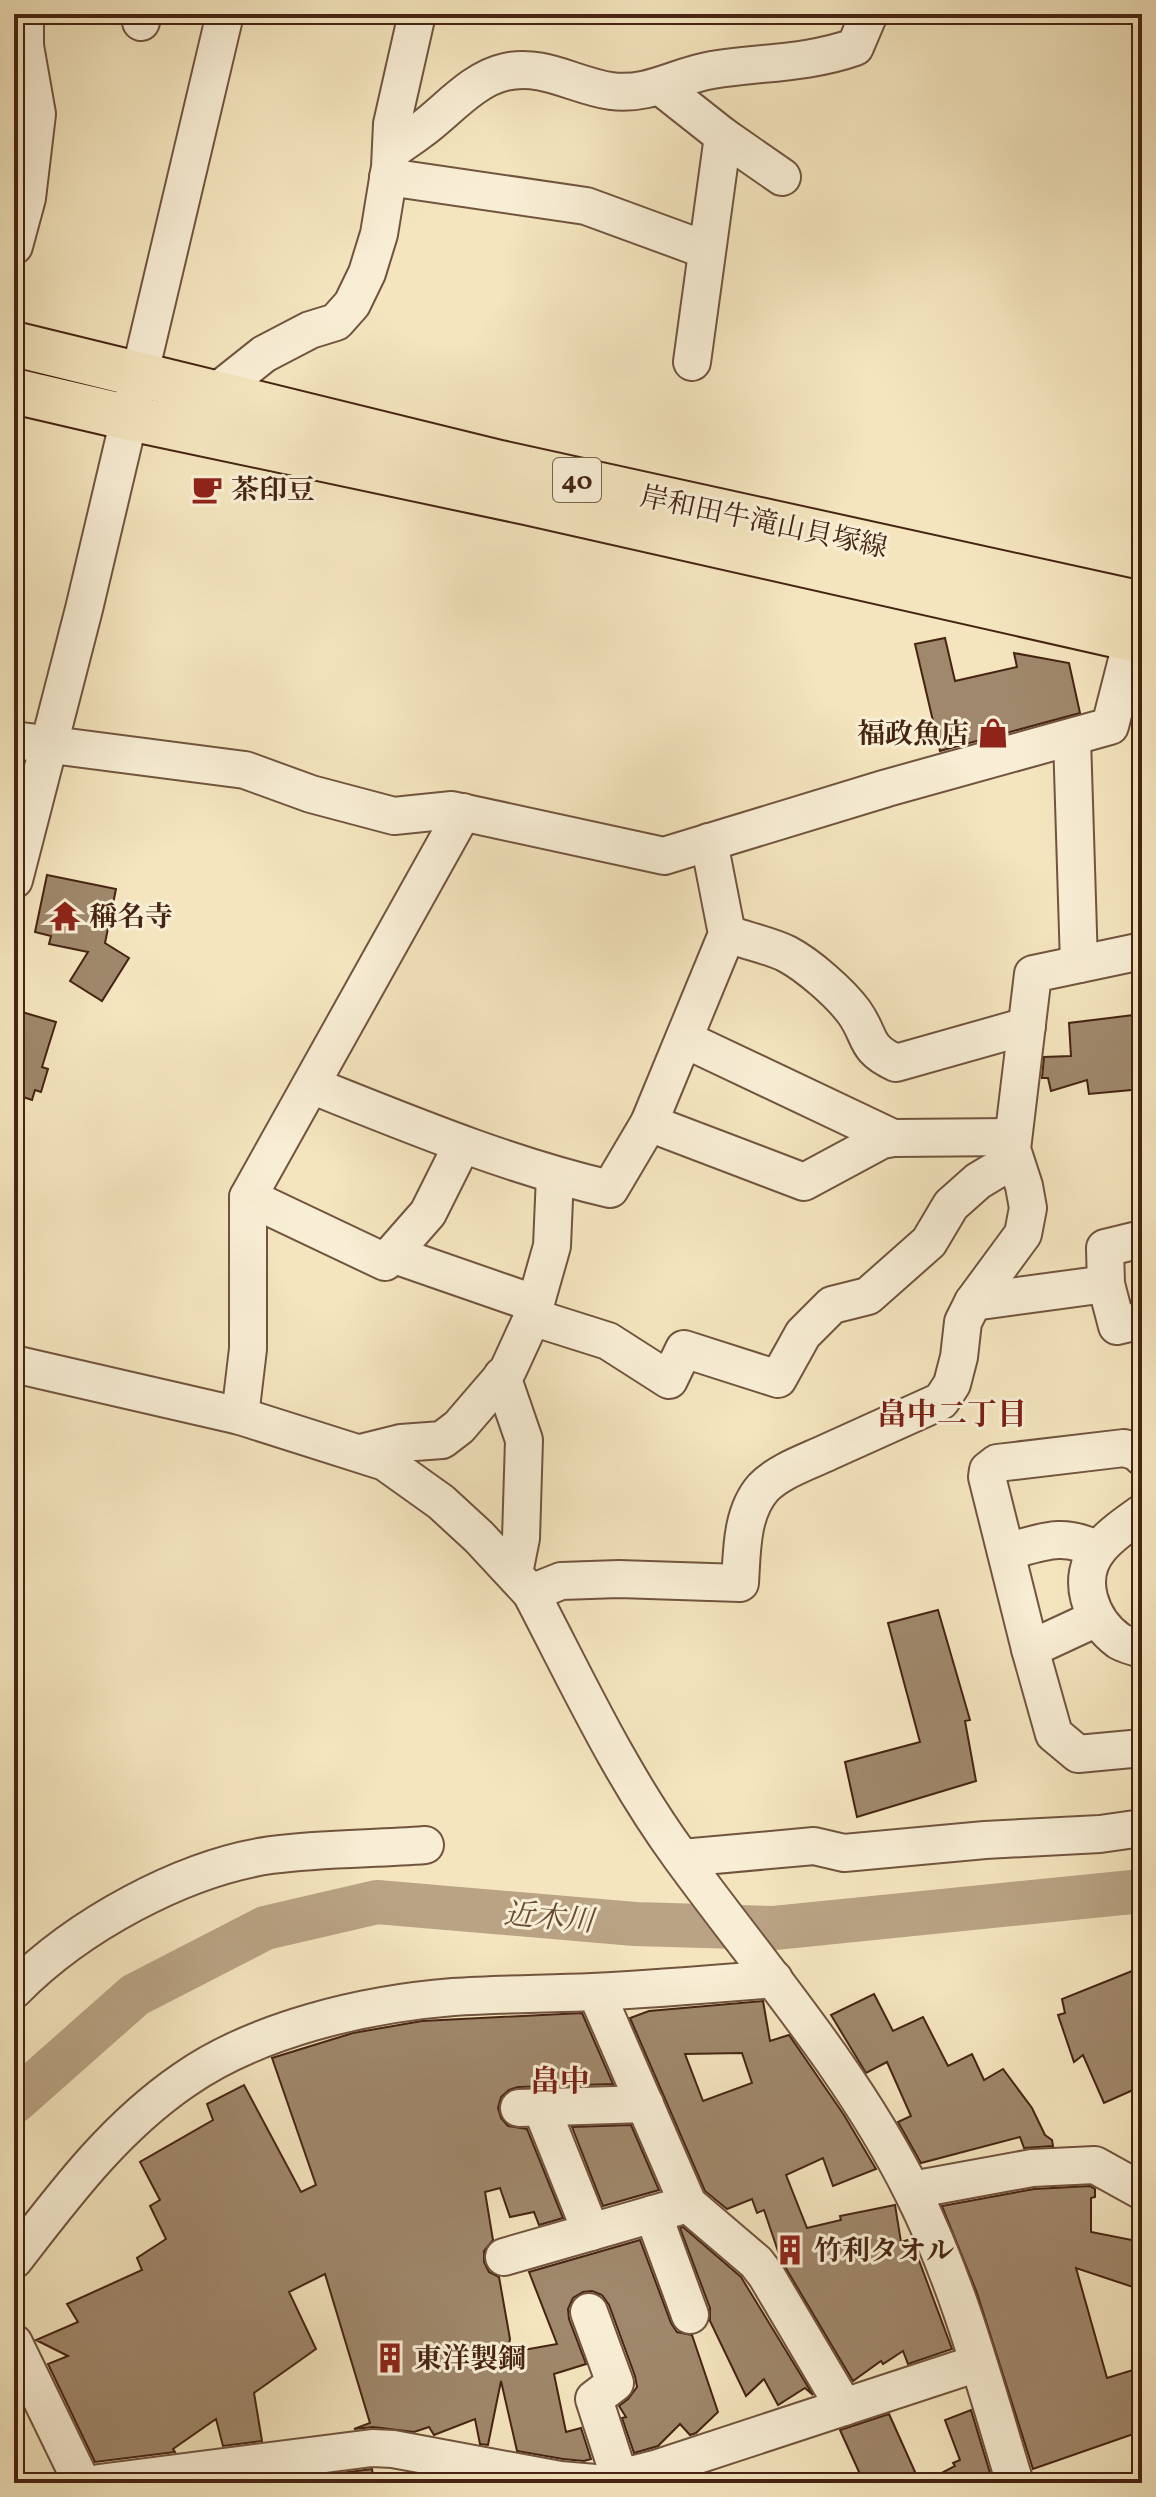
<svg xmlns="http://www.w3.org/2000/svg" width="1156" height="2497" font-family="Vollkorn,'Noto Serif JP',serif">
<rect width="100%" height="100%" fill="#f4e5be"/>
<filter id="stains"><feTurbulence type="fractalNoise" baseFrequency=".0025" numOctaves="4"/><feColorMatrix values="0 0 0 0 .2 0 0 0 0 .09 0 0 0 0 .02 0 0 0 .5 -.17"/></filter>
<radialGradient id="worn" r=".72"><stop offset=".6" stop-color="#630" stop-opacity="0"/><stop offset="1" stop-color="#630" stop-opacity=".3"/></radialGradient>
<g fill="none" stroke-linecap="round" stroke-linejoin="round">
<polyline stroke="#b9a384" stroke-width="44" points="14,2102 135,1995 265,1928 377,1902 635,1924 774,1928 1142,1891"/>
</g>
<g fill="#a0886c" stroke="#462413" stroke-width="2" fill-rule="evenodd">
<polygon points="945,638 955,681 1017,667 1014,653 1069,663 1080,713 940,751 915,644"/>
<polygon points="47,875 116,889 105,943 129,958 102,1001 70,981 88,952 49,944 51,936 35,932"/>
<polygon points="22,1012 56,1022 42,1067 48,1069 41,1092 35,1090 32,1100 14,1094 14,1027 17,1028"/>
<polygon points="1142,1014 1142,1089 1089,1094 1087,1080 1051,1091 1048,1078 1042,1078 1044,1057 1071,1056 1069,1023"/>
<polygon points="938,1610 970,1720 965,1721 976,1781 857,1817 845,1762 920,1742 888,1623"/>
<polygon points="1142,1967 1142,2086 1104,2103 1083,2055 1074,2062 1058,2015 1065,2013 1062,1999"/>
<polygon points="874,1994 893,2031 923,2017 948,2066 972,2054 984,2080 1003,2069 1032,2108 1045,2135 1052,2140 1053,2146 1024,2148 1020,2137 921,2163 898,2122 911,2116 887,2062 866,2073 831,2015"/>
<path d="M763,2001l7,40 19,-6 55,80 32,54 -43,17 -10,-28 -37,17 21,53 34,-8 -1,-4 55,-11 6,37 10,-3 41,110 -44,15 -5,-13 -20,13 -2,-3 -28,20 -72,-121 -17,-50 -7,3 -5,-14 -25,10 -22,-18 -75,-173 19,-7zM742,2053l10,30 -49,18 -18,-47z"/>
<polygon points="582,2013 613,2084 518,2087 509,2090 501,2097 498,2108 501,2118 508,2126 527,2129 563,2218 539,2225 534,2212 510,2217 500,2188 485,2192 493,2240 484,2251 484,2262 489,2272 499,2277 510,2339 507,2353 557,2344 529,2272 640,2240 671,2323 677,2332 692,2335 718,2412 696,2433 690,2435 680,2424 658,2446 634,2453 622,2418 626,2417 619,2406 628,2399 637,2387 635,2376 609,2305 602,2295 592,2291 583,2292 573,2298 568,2309 569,2319 586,2364 554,2374 566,2432 581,2428 591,2459 584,2461 563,2459 517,2451 501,2381 488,2445 480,2444 475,2419 434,2435 429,2427 414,2432 373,2427 354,2429 370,2423 325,2274 289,2292 316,2349 254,2393 262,2441 223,2446 216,2419 173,2449 175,2452 95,2462 48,2364 68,2356 36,2340 78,2322 67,2304 142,2270 137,2258 166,2239 150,2206 160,2200 140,2162 213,2120 207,2104 244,2085 301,2192 316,2185 272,2058 353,2033 422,2021"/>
<polygon points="631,2125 659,2190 603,2206 572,2127"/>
<polygon points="1090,2186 1095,2189 1095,2197 1091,2198 1091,2232 1142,2242 1142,2290 1076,2268 1107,2378 1133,2370 1135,2384 1142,2384 1142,2431 1033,2469 977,2293 942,2206 1034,2189"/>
<polygon points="683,2227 741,2277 813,2395 805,2388 778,2405 764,2379 746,2396 710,2321 710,2308 680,2228"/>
<polygon points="971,2410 993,2483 923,2483 955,2466 953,2463 960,2460 945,2420"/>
<polygon points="889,2414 920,2483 864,2483 840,2430"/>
<polygon points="372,2469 374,2483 285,2483 285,2480"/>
</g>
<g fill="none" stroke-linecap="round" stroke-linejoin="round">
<g stroke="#72543e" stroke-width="40">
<g id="minor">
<polyline points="141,22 143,14"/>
<polyline points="661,87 723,136 782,177"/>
<path d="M391,151c10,-7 20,-13 30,-21 26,-19 52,-51 84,-58 38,-9 70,14 106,19 39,5 65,-15 101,-21 50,-8 94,-6 143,-23l14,-33"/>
<polyline points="388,177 586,206 706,250"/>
<polyline points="14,246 27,198 37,114 25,46 25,14"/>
<polyline points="692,362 723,136"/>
<polyline points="215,393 264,354 310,330 336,322 352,304 367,273 379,234 390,167 392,124 417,14"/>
<polyline points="1072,738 1079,964"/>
<polyline points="14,740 245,770 311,794 394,816 452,810 664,856 887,788 1110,726 1139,613"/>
<polyline points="14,880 84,609 225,14"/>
<path d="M727,934c20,7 42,11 60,20 21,11 53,39 67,58 18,25 9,36 42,51l131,-37"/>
<polyline points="684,1039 893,1138"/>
<path d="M311,1085c98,39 196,80 299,104l39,-66 78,-189 -18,-92"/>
<polyline points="649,1123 804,1182 882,1140 893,1138 1013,1137"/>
<polyline points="248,1197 385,1262 428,1213 462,1145"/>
<polyline points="392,1254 536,1304"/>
<polyline points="1106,1284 1105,1248 1142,1239"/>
<polyline points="973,1302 1106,1284 1117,1326 1142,1320"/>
<polyline points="532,1317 608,1341 669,1380 684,1349 778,1379 803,1334 832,1305 868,1296 929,1242 951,1205 978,1181 1013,1160"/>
<path d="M14,1364l226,52 145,46 56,40 38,35 52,56c47,90 89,181 149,263 80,110 172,214 233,337 46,92 72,192 102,290"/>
<polyline points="502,1376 524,1440 521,1538 514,1573"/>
<polyline points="240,1416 248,1349 248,1197 463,812"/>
<polyline points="361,1453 401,1443 442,1440 459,1427 508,1370 531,1320 552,1246 555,1176"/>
<polyline points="1142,1457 1137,1452 1124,1448 997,1463 988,1470 987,1477 1030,1649 1054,1734 1078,1754 1142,1748"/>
<path d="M1142,1513c-14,10 -32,22 -43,36 -24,29 -9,71 20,92 7,4 15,6 23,8"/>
<path d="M1006,1552c37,-10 56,-20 92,-2"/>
<path d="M531,1593l30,-12 58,-2 121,4c2,-31 1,-70 23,-95 16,-17 44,-26 65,-36 37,-17 75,-34 113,-51l11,-17 7,-27 4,-35 10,-20 50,-68 5,-26 -4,-22 -12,-37 21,-175 109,-23"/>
<polyline points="1030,1649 1097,1618"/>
<polyline points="682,1858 814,1846 844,1853 985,1840 1100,1834 1142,1828"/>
<path d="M14,1990c63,-64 168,-122 257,-135 51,-7 104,-6 154,-10"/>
<polyline points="596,1992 688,2204 756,2262 766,2275 844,2407"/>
<polyline points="541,2107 591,2232"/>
<polyline points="519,2108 645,2104"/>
<polyline points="912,2190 1032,2168 1095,2165 1142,2191"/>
<polyline points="653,2214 690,2315"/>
<polyline points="504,2257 688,2204"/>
<path d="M14,2260c51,-66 100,-132 170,-180 73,-51 181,-76 269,-83 46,-3 93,-3 139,-5 61,-3 121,-8 182,-13"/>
<polyline points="589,2312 615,2383 594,2399 620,2479"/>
<polyline points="14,2343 82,2483"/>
<polyline points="99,2483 372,2448 393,2449 560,2480 595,2483"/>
<polyline points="600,2483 655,2469 978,2363"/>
</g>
</g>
<g stroke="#462413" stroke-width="48">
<g id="major">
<polyline points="14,344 500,463 1142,604"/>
<polyline points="14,391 130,418 526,502 1142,641"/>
</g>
</g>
<use href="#minor" stroke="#f8eed5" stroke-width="36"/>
<use href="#major" stroke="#f4e5be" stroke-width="44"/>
</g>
<defs>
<g id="cafe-bare" transform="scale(2.4)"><path d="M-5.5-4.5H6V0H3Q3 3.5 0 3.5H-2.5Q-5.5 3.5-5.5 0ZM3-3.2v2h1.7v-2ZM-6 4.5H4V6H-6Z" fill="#8f2418" stroke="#f8eed5" stroke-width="2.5" paint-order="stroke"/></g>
<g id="shop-bare" transform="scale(2.4)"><path d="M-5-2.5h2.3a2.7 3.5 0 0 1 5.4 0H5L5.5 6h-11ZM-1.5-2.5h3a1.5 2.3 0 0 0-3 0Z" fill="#8f2418" stroke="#f8eed5" stroke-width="2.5" paint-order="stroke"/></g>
<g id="temple-bare" transform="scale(2.4)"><path d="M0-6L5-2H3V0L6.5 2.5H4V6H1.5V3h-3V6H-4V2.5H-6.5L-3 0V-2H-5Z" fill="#8f2418" stroke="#f8eed5" stroke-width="2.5" paint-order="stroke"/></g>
<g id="building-bare" transform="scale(2.4)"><path d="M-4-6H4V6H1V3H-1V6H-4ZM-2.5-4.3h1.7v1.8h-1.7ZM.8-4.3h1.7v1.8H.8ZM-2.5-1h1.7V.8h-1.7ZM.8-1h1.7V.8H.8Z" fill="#8f2418" stroke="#f8eed5" stroke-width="2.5" paint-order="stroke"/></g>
</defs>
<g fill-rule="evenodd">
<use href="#cafe-bare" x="207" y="489"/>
<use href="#shop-bare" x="993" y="733"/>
<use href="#temple-bare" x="65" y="916"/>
<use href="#building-bare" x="790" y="2250"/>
<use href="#building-bare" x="390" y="2358"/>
</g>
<g text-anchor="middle" stroke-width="6" stroke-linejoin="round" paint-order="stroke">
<rect fill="#f8eed5" stroke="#7b614d" stroke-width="2" x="553" y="458" width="48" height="44" rx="6"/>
<g font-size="26" font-weight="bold" fill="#462413">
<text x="577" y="489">40</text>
</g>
<g font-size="28" font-weight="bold" fill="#462413" stroke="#f8eed5" text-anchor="start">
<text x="231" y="499">茶印豆</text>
<text x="969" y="743" text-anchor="end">福政魚店</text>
<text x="89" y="926">稱名寺</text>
<text x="814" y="2260">竹利タオル</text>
<text x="414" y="2368">東洋製鋼</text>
</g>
<g font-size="28" fill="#462413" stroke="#f8eed5">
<text transform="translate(764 521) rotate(12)" y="10">岸和田牛滝山貝塚線</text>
</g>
<g font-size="30" font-weight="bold" fill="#7a1f14" stroke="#f8eed5">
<text x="952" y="1424">畠中二丁目</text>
<text x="560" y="2091">畠中</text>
</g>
<g font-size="30" font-style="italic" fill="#684a35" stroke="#f8eed5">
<text transform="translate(549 1917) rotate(5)" y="10">近木川</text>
</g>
</g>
<rect width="1156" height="2497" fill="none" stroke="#f4e5be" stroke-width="48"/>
<rect x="16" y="16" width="1124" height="2465" fill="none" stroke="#462413" stroke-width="4"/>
<rect x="24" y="24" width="1108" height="2449" fill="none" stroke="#462413" stroke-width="2"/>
<rect width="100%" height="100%" filter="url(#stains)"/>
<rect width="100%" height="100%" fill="url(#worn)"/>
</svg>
